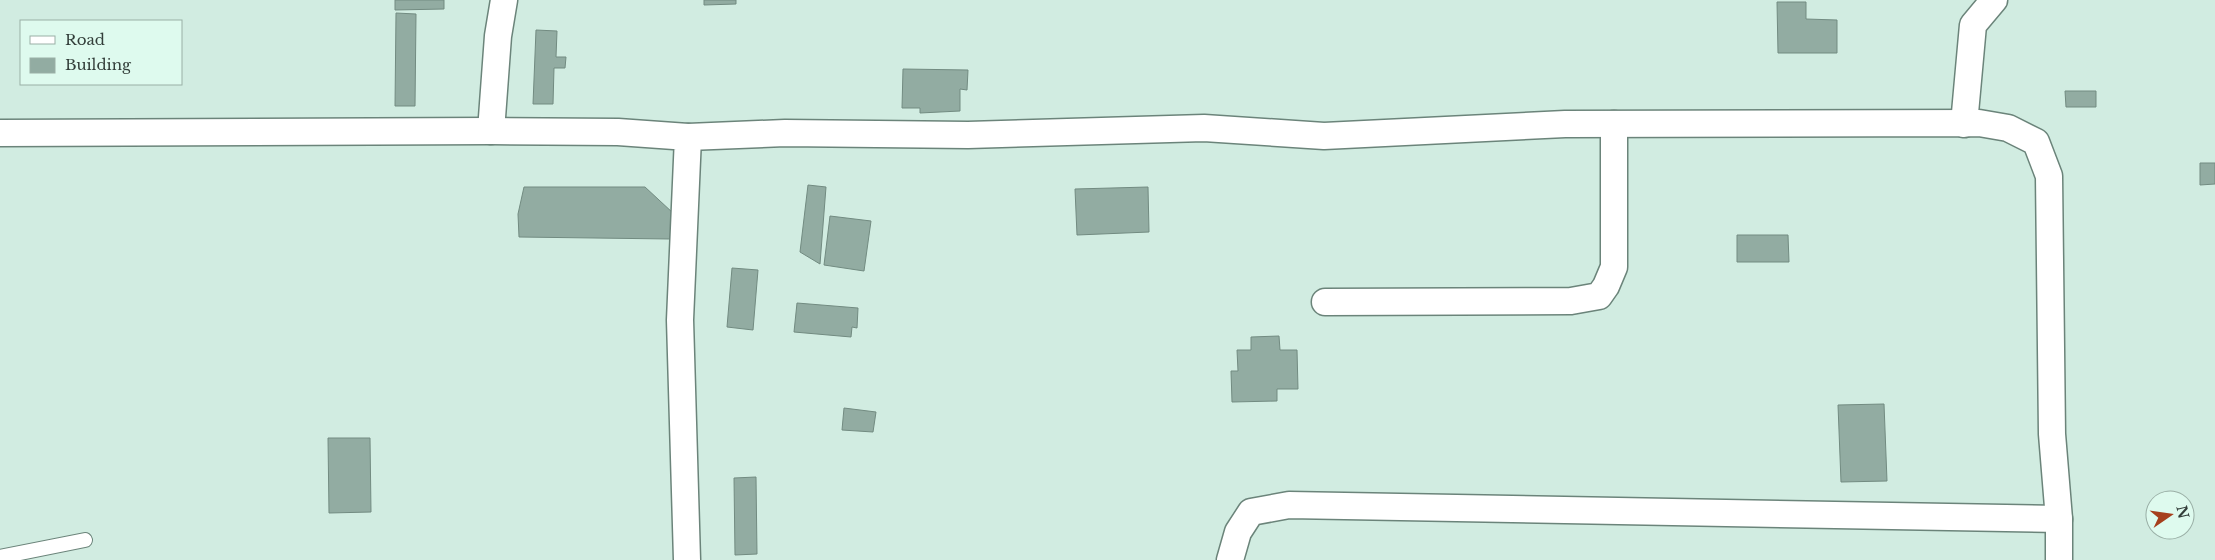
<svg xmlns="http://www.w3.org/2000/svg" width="2215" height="560" font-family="'Libre Baskerville',serif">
<rect width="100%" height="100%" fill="#d1ece1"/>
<g fill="#92aca2" stroke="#728b81">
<polygon points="395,0 444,0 444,9 395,10"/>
<polygon points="704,0 736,0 736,4 704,5"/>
<polygon points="1777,2 1806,2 1806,19 1837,20 1837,53 1778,53"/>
<polygon points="396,13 416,14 415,106 395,106"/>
<polygon points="536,30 557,31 556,57 566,57 565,68 554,68 553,104 533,104"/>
<polygon points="903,69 968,70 967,90 960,89 960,111 920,113 920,108 902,108"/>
<polygon points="2065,91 2096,91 2096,107 2066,107"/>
<polygon points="2200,163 2215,163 2215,184 2200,185"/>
<polygon points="808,185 826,187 820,264 800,252"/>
<polygon points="524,187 645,187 673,213 670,239 519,237 518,214"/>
<polygon points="1148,187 1149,232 1077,235 1075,189"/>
<polygon points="830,216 871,221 864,271 824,265"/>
<polygon points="1737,235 1788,235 1789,262 1737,262"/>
<polygon points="732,268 758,270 753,330 727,327"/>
<polygon points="797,303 858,308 857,328 852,327 851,337 794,332"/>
<polygon points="1279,336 1280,350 1297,350 1298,389 1277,389 1277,401 1232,402 1231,371 1238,371 1237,350 1251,350 1251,337"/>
<polygon points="1884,404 1887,481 1841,482 1838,405"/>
<polygon points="844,408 876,412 873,432 842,430"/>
<polygon points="328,438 370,438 371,512 329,513"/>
<polygon points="756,477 757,554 735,555 734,478"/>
</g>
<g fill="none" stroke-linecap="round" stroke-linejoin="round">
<g stroke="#6b847a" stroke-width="16">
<polyline id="service" points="0,557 85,540"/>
</g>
<g stroke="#6b847a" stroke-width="29">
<g id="minor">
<polyline points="1964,124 1973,25 1994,0"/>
<polyline points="491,131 498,36 504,0"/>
<polyline points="0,133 491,131 618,132 688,137 680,320 687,560"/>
<polyline points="688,137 785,133 968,135 1204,128 1324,136 1565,124 1979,123 2008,128 2036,142 2049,176 2052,434 2059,519 2059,560"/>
<polyline points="1325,302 1571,301 1599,296 1606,286 1614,267 1614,124"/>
<polyline points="1230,560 1238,532 1251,512 1289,505 2059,519"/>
</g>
</g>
<use href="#service" stroke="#fff" stroke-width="14"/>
<use href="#minor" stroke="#fff" stroke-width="26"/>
</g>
<rect x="20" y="20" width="162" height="65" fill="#defaee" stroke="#9aafa6"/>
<rect x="30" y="36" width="25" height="8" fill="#ffffff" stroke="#9aafa6"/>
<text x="65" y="45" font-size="15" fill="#333e3a">Road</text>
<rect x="30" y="58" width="25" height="15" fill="#92aca2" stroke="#9aafa6"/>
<text x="65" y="70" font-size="15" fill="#333e3a">Building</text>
<g transform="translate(2170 515) rotate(77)"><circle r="24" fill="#defaee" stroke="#9aafa6"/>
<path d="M0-4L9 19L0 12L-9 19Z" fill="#a63f1c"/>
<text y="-8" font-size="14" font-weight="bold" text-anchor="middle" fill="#333e3a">N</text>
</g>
</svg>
